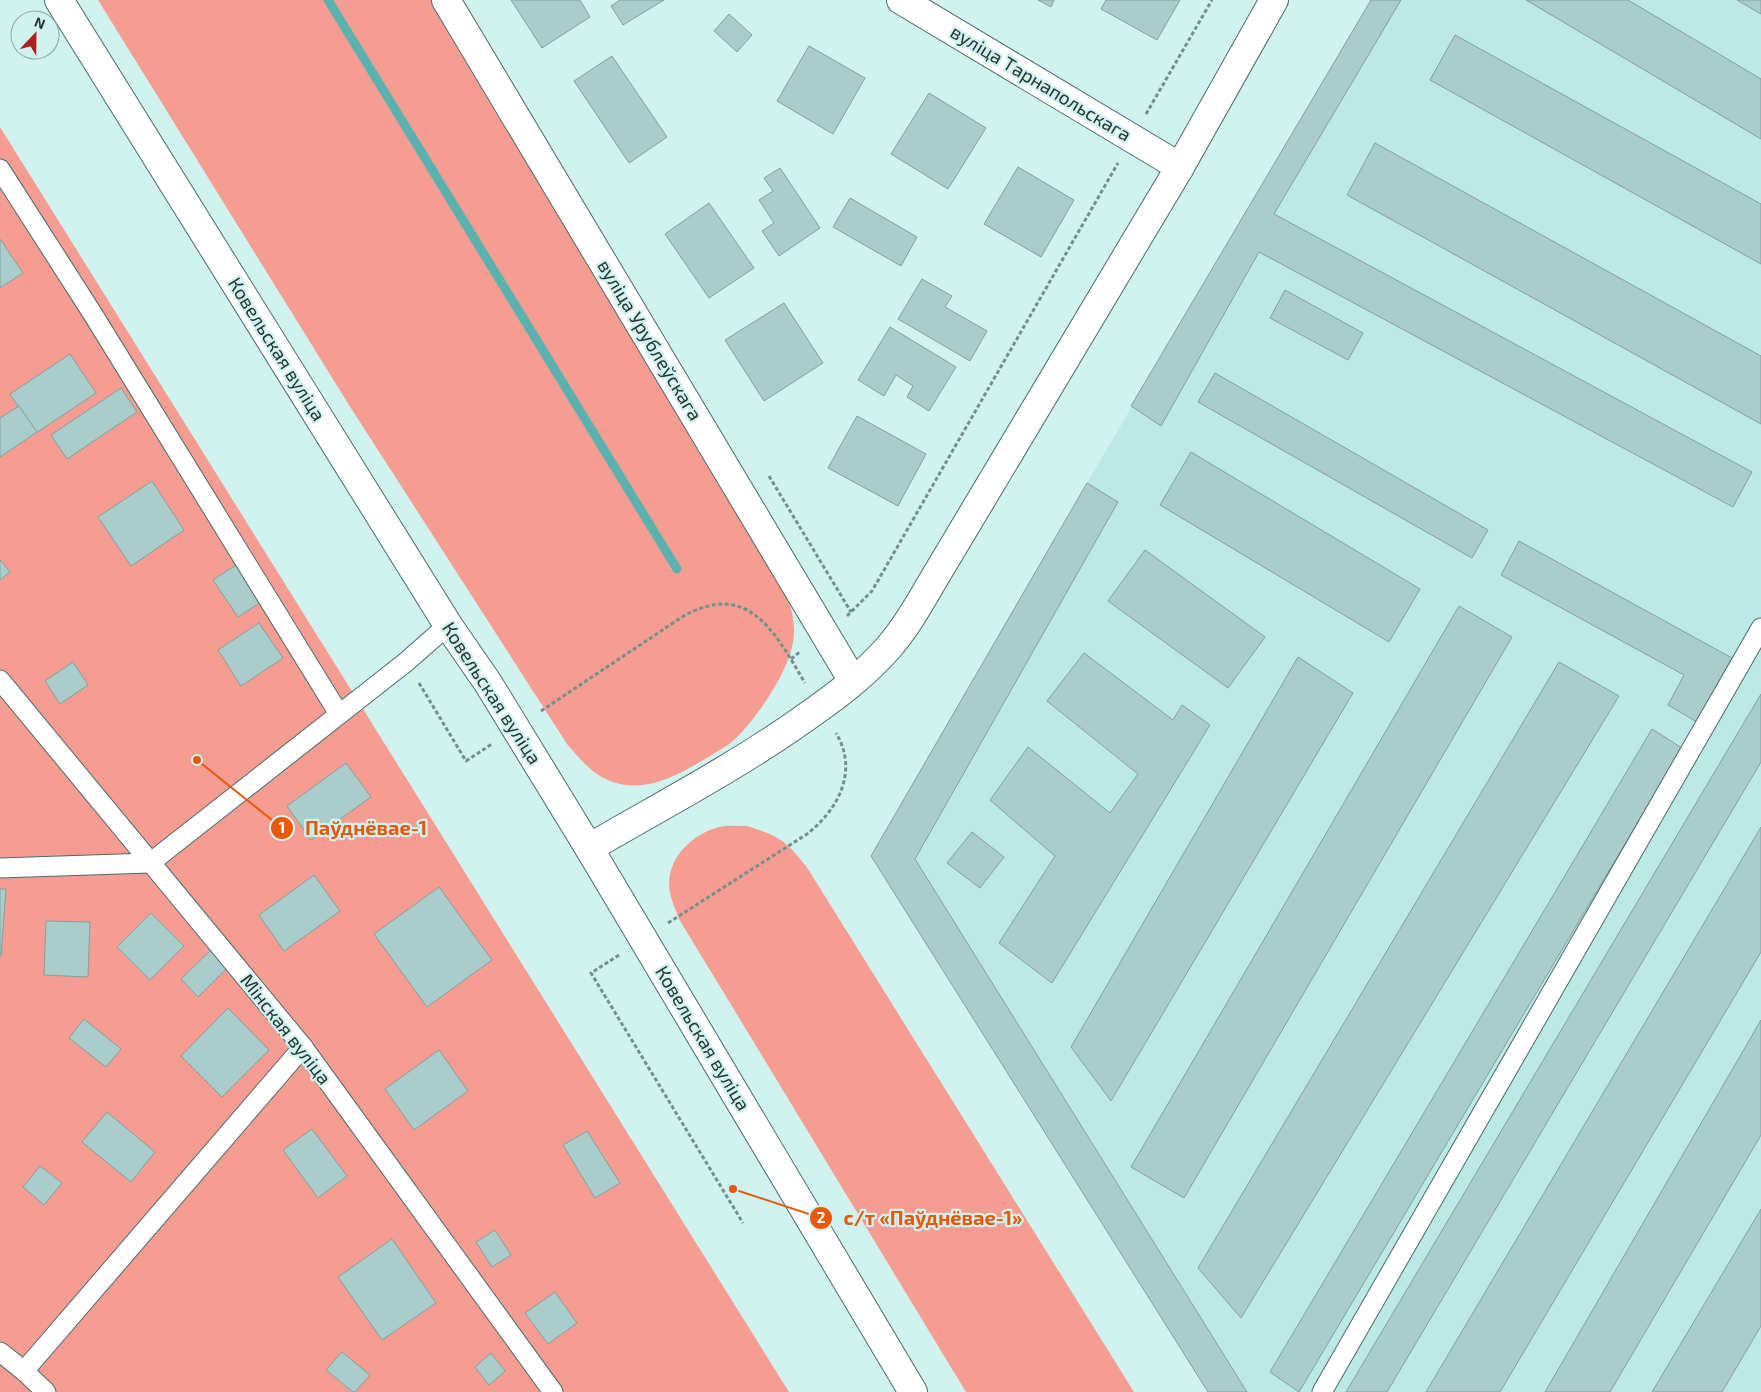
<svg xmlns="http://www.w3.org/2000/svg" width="1761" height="1392" font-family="'Exo 2',sans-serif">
<rect width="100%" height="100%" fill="#d0f3f0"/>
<polygon fill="#bce9e6" points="1371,0 1761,0 1761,1392 1208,1392 871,856 1087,483"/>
<g fill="#f59d93">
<path d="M98,0h334l353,586c4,14 9,30 9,45 1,33 -36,86 -59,108 -7,7 -17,12 -25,17 -30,18 -64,39 -100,25 -18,-7 -31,-23 -43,-37l-218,-339z"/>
<polygon points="0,127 789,1392 0,1392"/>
<path d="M747,826c32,10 40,15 61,43l326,523h-168l-287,-473c-3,-8 -7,-17 -9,-26 -6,-32 20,-58 49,-66 8,-2 19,-1 28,-1z"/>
</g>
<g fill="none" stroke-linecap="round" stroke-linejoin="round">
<polyline stroke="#5ab2ae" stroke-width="9" points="328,0 677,569"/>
</g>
<g fill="#aaccca" stroke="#80a19f">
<polygon points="511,0 580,0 590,17 542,48"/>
<polygon points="620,0 664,0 623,25 611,6"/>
<polygon points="1038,0 1054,0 1051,7"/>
<polygon points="1106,0 1180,0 1157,40 1101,9"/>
<polygon points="1371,0 1401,0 1274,214 1752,472 1733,507 1259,252 1161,426 1131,406"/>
<polygon points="1526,0 1628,0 1761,79 1761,139"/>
<polygon points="1737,0 1761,0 1761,14"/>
<polygon points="729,14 752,35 737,52 714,31"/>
<polygon points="1455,35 1761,204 1761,264 1430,80"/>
<polygon points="809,46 865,78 833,134 777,101"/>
<polygon points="612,56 667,137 629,163 574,81"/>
<polygon points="929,93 986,128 948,189 891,154"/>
<polygon points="1375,143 1761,356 1761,424 1347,195"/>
<polygon points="1018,167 1074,200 1041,257 984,224"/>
<polygon points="780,168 820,228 779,256 762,231 774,223 759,200 773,191 764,178"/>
<polygon points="850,198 917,237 901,266 833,227"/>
<polygon points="709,203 754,268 709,298 665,234"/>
<polygon points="0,239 23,273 0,288"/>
<polygon points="922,279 952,296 945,307 987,331 970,361 898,319"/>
<polygon points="1285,290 1363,333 1348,360 1270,318"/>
<polygon points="784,303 823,363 764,401 725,340"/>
<polygon points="890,327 956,367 929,411 907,397 913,386 896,375 884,396 858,380"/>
<polygon points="70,354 96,393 36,433 10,394"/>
<polygon points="1215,373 1488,530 1472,558 1198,402"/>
<polygon points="121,388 137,412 67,459 51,435"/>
<polygon points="19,406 37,432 0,457 0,418"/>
<polygon points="857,416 926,454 898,506 828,468"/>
<polygon points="1191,452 1420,589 1389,642 1160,505"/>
<polygon points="152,481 184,530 131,566 98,517"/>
<polygon points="1087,483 1118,502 915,859 1247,1392 1208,1392 871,856"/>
<polygon points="1519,541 1732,658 1697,722 1668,705 1684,675 1501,575"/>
<polygon points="1145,550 1265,637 1228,688 1108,601"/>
<polygon points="0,560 10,572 0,580"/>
<polygon points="236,565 261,602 238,617 213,580"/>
<polygon points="1459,606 1512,637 1184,1198 1131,1167"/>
<polygon points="259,623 283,658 241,686 218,650"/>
<polygon points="1084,653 1173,720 1182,705 1210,725 1052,983 999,943 1055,856 990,800 1028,747 1110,813 1138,774 1047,701"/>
<polygon points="1298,657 1353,693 1111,1101 1071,1047"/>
<polygon points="73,662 88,685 60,704 45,681"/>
<polygon points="1559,662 1619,696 1241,1318 1198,1268"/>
<polygon points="1761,694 1761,762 1387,1392 1346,1392"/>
<polygon points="1652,729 1682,748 1299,1392 1270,1372"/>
<polygon points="346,763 371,797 311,840 287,806"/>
<polygon points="1761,827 1761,952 1500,1392 1426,1392"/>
<polygon points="972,832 1004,857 980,888 947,863"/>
<polygon points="314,875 340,911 284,951 259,915"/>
<polygon points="439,887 492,960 427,1007 374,934"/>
<polygon points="0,889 6,889 1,956 0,956"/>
<polygon points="151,913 184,946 150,980 117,947"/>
<polygon points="46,921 90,922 88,977 44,975"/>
<polygon points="211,950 228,967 198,997 181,979"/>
<polygon points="228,1008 269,1050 222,1097 181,1056"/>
<polygon points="84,1019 121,1049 106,1067 69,1038"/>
<polygon points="1761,1020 1761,1135 1610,1392 1545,1392"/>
<polygon points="439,1050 468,1091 414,1130 385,1089"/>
<polygon points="107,1112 155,1152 131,1182 82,1142"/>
<polygon points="312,1129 347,1176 318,1198 283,1150"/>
<polygon points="587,1131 620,1183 595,1198 563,1145"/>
<polygon points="40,1166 62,1183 44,1205 23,1187"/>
<polygon points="1761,1209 1761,1326 1722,1392 1652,1392"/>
<polygon points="495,1230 511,1255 492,1267 476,1242"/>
<polygon points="392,1239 436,1303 382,1340 338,1277"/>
<polygon points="555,1292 577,1323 548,1344 525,1313"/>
<polygon points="342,1352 370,1375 355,1392 353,1392 326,1370"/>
<polygon points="491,1353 505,1371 489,1385 475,1367"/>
</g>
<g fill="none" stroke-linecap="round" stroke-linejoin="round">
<g stroke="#4b6b69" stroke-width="21">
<g id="lane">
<polyline points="0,169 94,316 339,714"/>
<polyline points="0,680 303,1047 553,1392"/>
<polyline points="0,868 150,863 406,662 448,625"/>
<polyline points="0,1352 24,1371 46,1392"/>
<polyline points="24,1371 303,1047"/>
<polyline points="1322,1392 1761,628"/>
</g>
</g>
<g stroke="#4b6b69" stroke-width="30">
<g id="street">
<polyline points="446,0 853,681"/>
<polyline points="901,0 1180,167"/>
<path d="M589,848c72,-42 145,-80 213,-128 30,-21 62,-44 87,-73 18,-21 32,-46 46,-70l245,-410 94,-167"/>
</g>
</g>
<g stroke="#4b6b69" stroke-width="30">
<polyline id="highway" points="59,0 448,625 488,683 589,848 913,1392"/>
</g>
<g stroke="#778e8c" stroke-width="3" stroke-dasharray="4 2.5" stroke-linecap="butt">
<polyline points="1146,114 1212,0"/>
<polyline points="769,476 851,612"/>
<polyline points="847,616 872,591 1118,163"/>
<polyline points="791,659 801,651"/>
<polyline points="419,683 466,761 492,744"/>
<path d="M541,711l141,-94c66,-38 93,15 123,66"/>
<path d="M668,923l139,-89c31,-24 52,-63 29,-101"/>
<polyline points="619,955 591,973 743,1223"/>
</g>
<use href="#lane" stroke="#fff" stroke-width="19"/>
<use href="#street" stroke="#fff" stroke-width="28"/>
<use href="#highway" stroke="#fff" stroke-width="28"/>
</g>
<g text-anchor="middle" stroke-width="4.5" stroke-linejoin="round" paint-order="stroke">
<g font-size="19" fill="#283534" stroke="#d0f3f0">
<text transform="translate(1041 83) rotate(31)" y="7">вуліца Тарнапольскага</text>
<text transform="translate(650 340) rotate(59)" y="7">вуліца Урублеўскага</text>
<text transform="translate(277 349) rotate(58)" y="7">Ковельская вуліца</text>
<text transform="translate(492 693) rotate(57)" y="7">Ковельская вуліца</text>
<text transform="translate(286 1029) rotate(52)" y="7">Мінская вуліца</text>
<text transform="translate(703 1038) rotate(59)" y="7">Ковельская вуліца</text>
</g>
</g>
<path fill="none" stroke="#e8590c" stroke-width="2" d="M197 760L282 828M733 1189L821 1218"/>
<g fill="#e8590c" stroke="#d0f3f0" stroke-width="2">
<circle cx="197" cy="760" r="5"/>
<circle cx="733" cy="1189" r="5"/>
<circle cx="282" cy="828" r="12"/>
<circle cx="821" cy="1218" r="12"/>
</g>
<g font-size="15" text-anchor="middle" font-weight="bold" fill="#fff">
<text x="282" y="833">1</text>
<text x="821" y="1223">2</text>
</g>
<g font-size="20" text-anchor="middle" font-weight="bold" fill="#e8590c" stroke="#d0f3f0" stroke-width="4.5" stroke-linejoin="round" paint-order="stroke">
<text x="366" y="835">Паўднёвае-1</text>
<text x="933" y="1225">с/т «Паўднёвае-1»</text>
</g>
<g transform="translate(35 35) rotate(22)"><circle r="24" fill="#d0f3f0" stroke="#8da7a5"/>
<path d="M0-4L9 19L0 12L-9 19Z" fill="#b01f20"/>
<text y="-8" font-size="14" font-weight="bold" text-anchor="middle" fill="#283534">N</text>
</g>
</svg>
